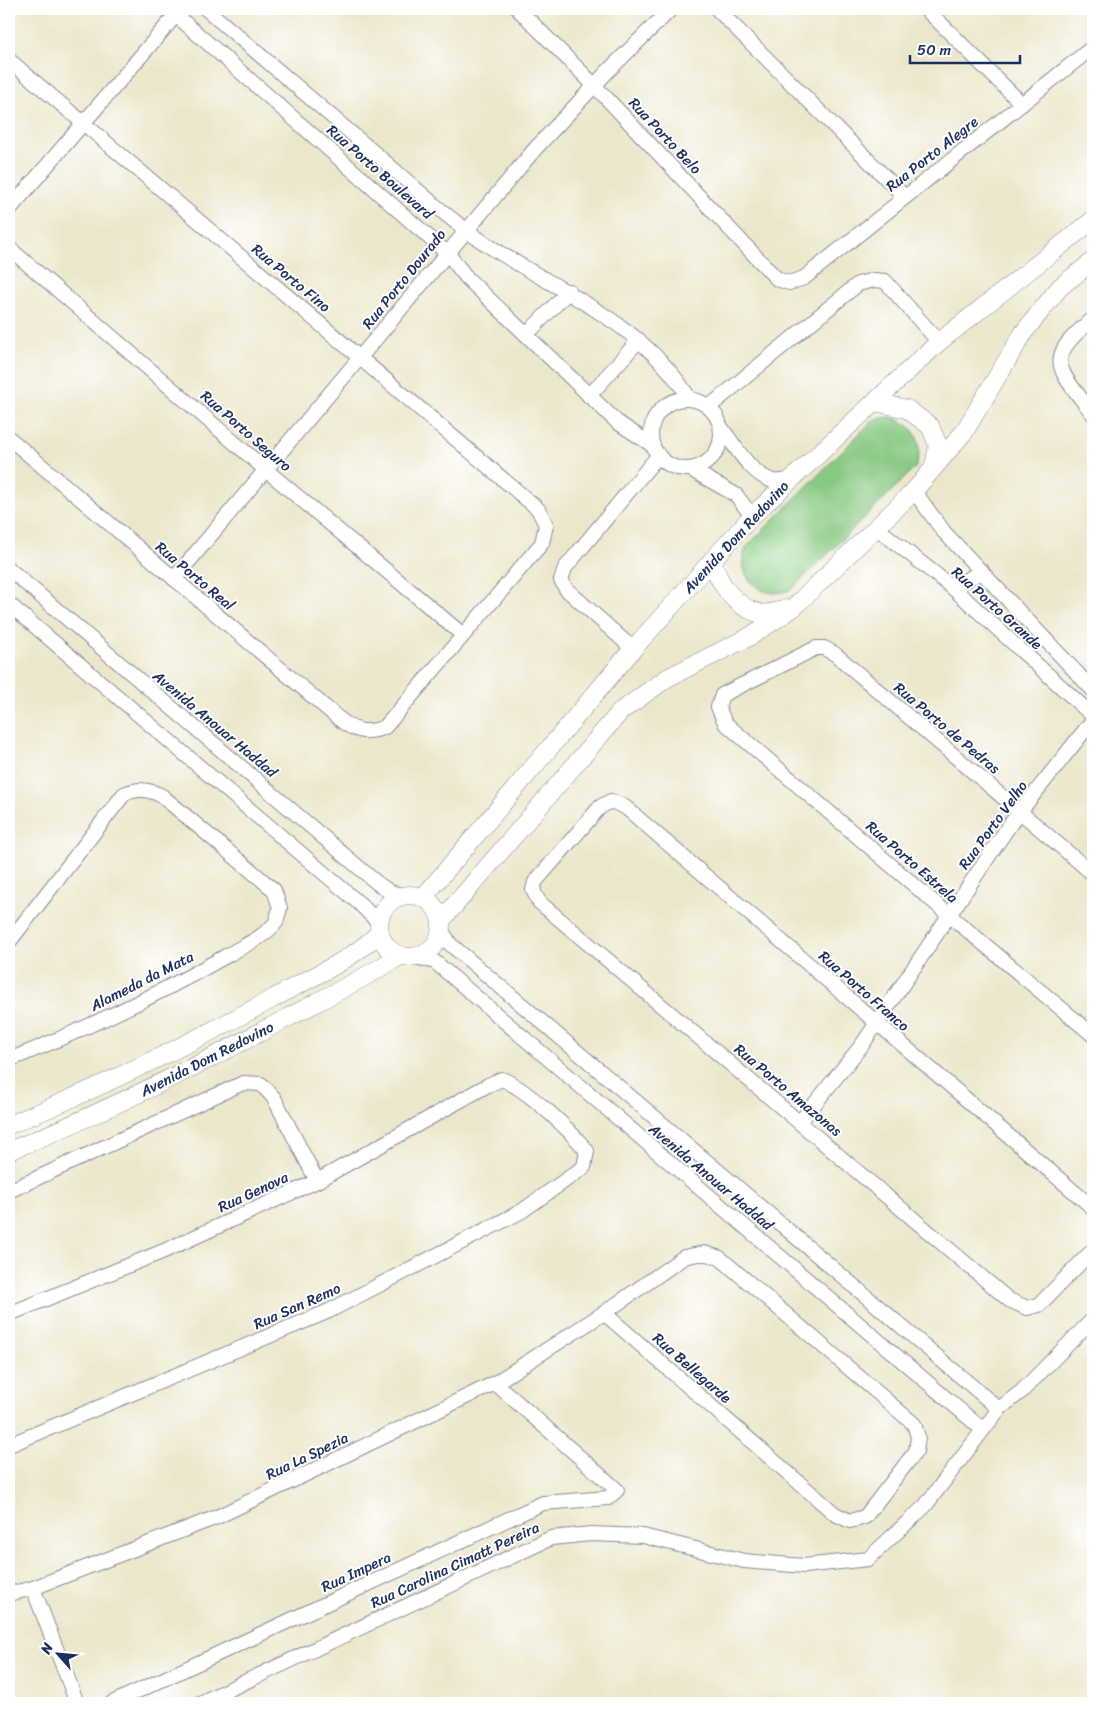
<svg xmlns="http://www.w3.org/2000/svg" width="1102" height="1712" font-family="Sriracha,sans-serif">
<rect width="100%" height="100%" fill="#fff"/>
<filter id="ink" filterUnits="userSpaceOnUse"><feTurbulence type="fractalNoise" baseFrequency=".02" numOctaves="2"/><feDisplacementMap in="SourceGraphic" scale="10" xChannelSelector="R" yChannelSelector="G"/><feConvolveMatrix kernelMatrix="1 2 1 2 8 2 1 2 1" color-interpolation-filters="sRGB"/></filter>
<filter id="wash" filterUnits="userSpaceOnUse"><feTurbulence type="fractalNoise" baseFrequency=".0096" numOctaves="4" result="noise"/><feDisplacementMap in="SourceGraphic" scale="20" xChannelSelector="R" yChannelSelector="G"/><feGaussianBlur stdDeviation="1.12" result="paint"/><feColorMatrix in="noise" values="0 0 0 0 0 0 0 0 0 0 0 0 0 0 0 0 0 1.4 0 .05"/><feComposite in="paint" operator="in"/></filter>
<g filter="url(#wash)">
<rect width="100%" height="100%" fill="#ece7cc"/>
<path fill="#88c982" stroke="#527c70" d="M889,417c26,5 37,27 26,51l-123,121c-30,14 -58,-12 -46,-42l128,-128z"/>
</g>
<g filter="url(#ink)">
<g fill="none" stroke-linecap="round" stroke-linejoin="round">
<g stroke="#848b95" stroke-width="16">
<g id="minor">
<polyline points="169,9 448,254 467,278 617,422 652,445"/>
<path d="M206,9c57,49 115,98 172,147 25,21 49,44 75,64 76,62 183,91 236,178"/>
<polyline points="518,9 594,85 777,279 789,283 804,278 1093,47"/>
<polyline points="717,9 904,196"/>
<polyline points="926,9 1022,104"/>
<path d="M9,60l529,449 8,16 -4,18 -157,184c-20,8 -31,4 -47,-9l-329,-280"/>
<polyline points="9,210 181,9"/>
<polyline points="9,248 266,470 463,635"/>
<path d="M1093,319c-52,41 -34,50 0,95"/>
<polyline points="527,334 569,291"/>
<polyline points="589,396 639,340"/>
<circle cx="686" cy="434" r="35"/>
<polyline points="709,407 858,284 874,280 885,281 939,342"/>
<path d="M720,426c14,18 31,50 54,55 5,1 11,-1 16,-1"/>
<polyline points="690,469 736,495 752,516"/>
<polyline points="914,491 944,532 1093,690"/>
<polyline points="877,528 953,588 1093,716"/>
<polyline points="9,569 377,883 390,892 405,896"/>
<polyline points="174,579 535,149 607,72 671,9"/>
<polyline points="953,588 982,571"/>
<polyline points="9,604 360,904 380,924"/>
<polyline points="633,649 566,589 561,580 565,568 658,456"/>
<polyline points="1093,874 835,654 824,648 816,648 722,695 718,707 725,723 949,915 1093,1035"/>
<polyline points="441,929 450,944 999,1409"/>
<path d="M9,942l115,-148c14,-6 25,-5 38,2l112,94 6,18 -4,14c-11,15 -33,24 -50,34 -70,40 -143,74 -217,104"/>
<polyline points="416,957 435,962 982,1429"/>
<polyline points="800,1122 862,1045 1011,823 1093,720"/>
<polyline points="9,1191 243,1083 261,1084 274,1098 317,1181"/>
<polyline points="1093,1208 625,807 611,801 600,807 535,882 533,890 539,902 1009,1300 1027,1308 1039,1305 1093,1250"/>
<path d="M9,1314l155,-63 153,-70 171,-96 14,-6c26,11 67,50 85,72l-3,16 -62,44 -193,100 -320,134"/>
<polyline points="33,1588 77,1703"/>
<polyline points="9,1594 33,1588 217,1517 495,1383 604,1313 684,1257 704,1253 720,1258 914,1424 918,1437 916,1451 865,1517 850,1521 835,1514 604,1313"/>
<polyline points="112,1703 543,1503 608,1498 617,1490 495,1383"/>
<polyline points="200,1703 551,1538 591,1534 643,1536 744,1561 804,1566 868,1559 925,1506 999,1409 1022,1391 1093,1319"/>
</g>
</g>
<g stroke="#848b95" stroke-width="19">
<g id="tertiary">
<polyline points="875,402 907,409 930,426 938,445 934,467"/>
<path d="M712,560c6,22 22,47 47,53 8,2 20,-2 27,-4"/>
<circle cx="410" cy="926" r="31"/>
<polyline points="421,897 427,893 633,649 752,516 939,342 1093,220"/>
<polyline points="441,921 621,711 667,678 749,637 793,608 914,491 964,432 1024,332 1060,287 1093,261"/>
<path d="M9,1125c91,-37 178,-80 265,-127 36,-21 76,-36 106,-66"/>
<path d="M9,1151c96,-39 187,-84 278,-133 38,-20 76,-39 113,-62"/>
</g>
</g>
<use href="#minor" stroke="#fff" stroke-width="14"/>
<use href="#tertiary" stroke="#fff" stroke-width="18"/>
</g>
</g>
<g text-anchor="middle" stroke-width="4" stroke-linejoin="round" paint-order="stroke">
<g font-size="15" fill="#1b2f5e" stroke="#fff">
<text transform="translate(665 136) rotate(47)" y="5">Rua Porto Belo</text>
<text transform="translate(932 154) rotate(-38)" y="5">Rua Porto Alegre</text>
<text transform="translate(380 172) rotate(41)" y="5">Rua Porto Boulevard</text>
<text transform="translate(291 278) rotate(40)" y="5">Rua Porto Fino</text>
<text transform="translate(404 279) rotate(-51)" y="5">Rua Porto Dourado</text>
<text transform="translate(246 431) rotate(41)" y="5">Rua Porto Seguro</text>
<text transform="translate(736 537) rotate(-47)" y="5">Avenida Dom Redovino</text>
<text transform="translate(195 576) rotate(40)" y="5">Rua Porto Real</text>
<text transform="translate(997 608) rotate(42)" y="5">Rua Porto Grande</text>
<text transform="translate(215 724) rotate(40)" y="5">Avenida Anouar Haddad</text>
<text transform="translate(947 728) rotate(40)" y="5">Rua Porto de Pedras</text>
<text transform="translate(993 825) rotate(-54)" y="5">Rua Porto Velho</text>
<text transform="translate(912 862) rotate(41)" y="5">Rua Porto Estrela</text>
<text transform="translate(142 981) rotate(-27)" y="5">Alameda da Mata</text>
<text transform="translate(864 991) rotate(41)" y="5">Rua Porto Franco</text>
<text transform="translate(207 1059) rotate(-27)" y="5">Avenida Dom Redovino</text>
<text transform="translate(788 1090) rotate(40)" y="5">Rua Porto Amazonas</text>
<text transform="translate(711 1177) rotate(40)" y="5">Avenida Anouar Haddad</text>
<text transform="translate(253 1192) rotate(-25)" y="5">Rua Genova</text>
<text transform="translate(297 1306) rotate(-24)" y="5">Rua San Remo</text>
<text transform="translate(692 1368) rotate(41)" y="5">Rua Bellegarde</text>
<text transform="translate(307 1456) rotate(-26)" y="5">Rua La Spezia</text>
<text transform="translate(455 1565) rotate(-25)" y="5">Rua Carolina Cimatt Pereira</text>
<text transform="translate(356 1572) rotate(-25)" y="5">Rua Impera</text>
</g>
</g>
<rect width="1102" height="1712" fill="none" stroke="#fff" stroke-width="30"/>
<g transform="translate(58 1654) rotate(297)" stroke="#ffffff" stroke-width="4" paint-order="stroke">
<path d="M0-4L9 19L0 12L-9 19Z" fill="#1b2f5e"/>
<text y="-8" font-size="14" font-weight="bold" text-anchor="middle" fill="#1b2f5e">N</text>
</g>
<path d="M910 55v8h110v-8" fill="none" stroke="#1b2f5e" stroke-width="2.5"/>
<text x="917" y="55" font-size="15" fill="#1b2f5e" stroke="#ffffff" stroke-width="4" paint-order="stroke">50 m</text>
</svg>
